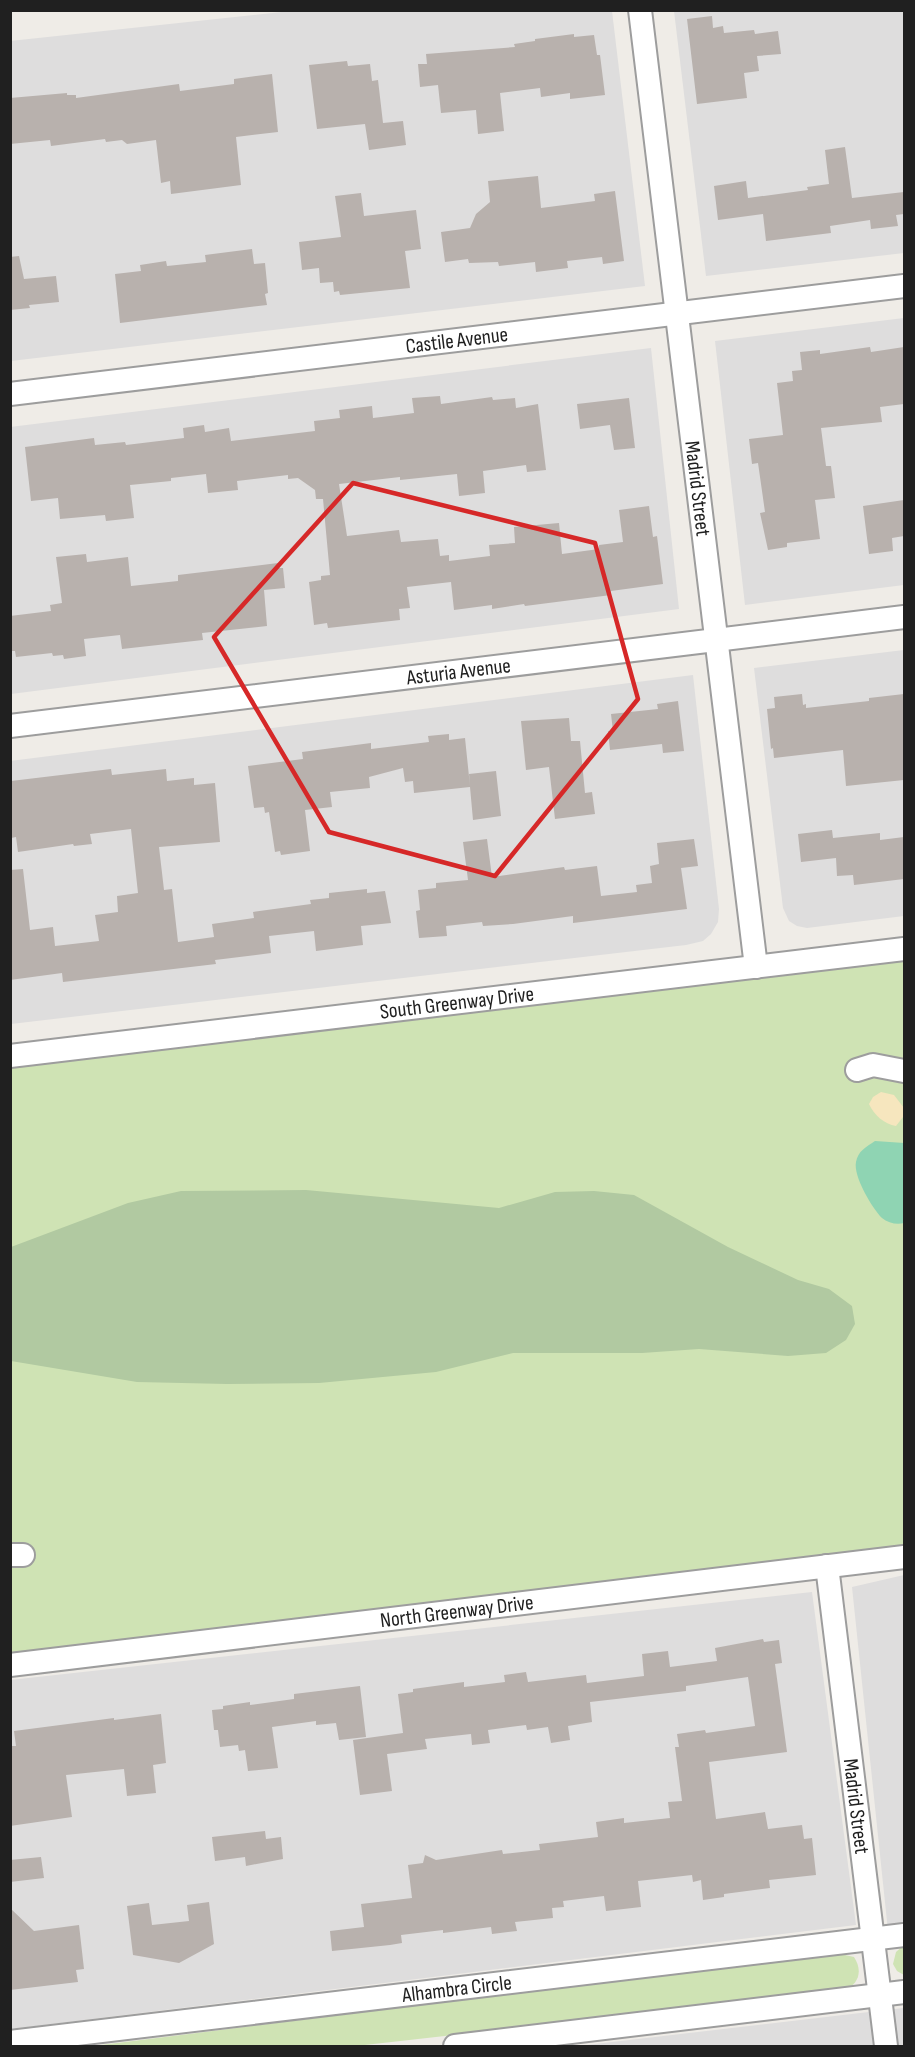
<svg xmlns="http://www.w3.org/2000/svg" width="915" height="2057" font-family="'Sofia Sans Condensed',sans-serif">
<rect width="100%" height="100%" fill="#efece7"/>
<g fill="#dedddd">
<polygon points="300,10 612,11 645,286 11,361 10,41"/>
<polygon points="674,11 904,11 904,253 706,276"/>
<polygon points="904,318 904,585 745,605 715,341"/>
<polygon points="651,348 679,609 11,694 10,427"/>
<polygon points="904,650 904,916 807,928 797,926 789,921 783,908 754,668"/>
<polygon points="693,675 719,909 718,922 711,934 703,941 686,945 11,1024 10,761"/>
<polygon points="904,1575 904,1928 888,1931 852,1587"/>
<polygon points="812,1592 856,1925 11,2029 10,1680"/>
<polygon points="903,2008 904,2046 578,2046"/>
</g>
<g fill="#cfe3b4">
<polygon points="904,959 904,1548 11,1656 10,1066"/>
<polygon points="904,1945 904,1975 897,1971 893,1964 896,1952"/>
<path d="M836,1953l18,4c9,14 5,27 -10,34l-488,55h-263z"/>
</g>
<polygon fill="#b1c9a1" points="306,1190 499,1208 555,1192 594,1191 634,1195 728,1247 798,1280 829,1289 852,1306 855,1324 846,1340 826,1353 788,1356 699,1349 642,1353 513,1353 436,1372 319,1383 227,1384 137,1382 11,1361 11,1247 128,1203 181,1191"/>
<path fill="#f6e6be" d="M881,1092l13,3 10,13 -1,9 -7,9c-12,-2 -22,-11 -27,-22l4,-7z"/>
<path fill="#8fd4b3" d="M875,1141l29,2v80c-7,2 -16,0 -22,-5 -10,-10 -29,-42 -26,-56 2,-11 10,-15 19,-21z"/>
<g fill="#b8b1ad">
<polygon points="712,16 713,28 723,26 724,33 754,30 755,34 778,31 781,54 757,56 759,71 744,73 747,98 697,104 687,19"/>
<polygon points="574,34 574,37 594,35 597,55 600,55 605,95 570,99 570,93 541,97 540,88 500,93 504,131 478,134 476,110 441,113 438,85 420,87 418,64 427,64 426,54 515,47 514,44 535,41 535,39"/>
<polygon points="347,61 348,66 370,64 372,81 378,80 383,123 403,121 406,145 369,150 365,124 317,129 309,65"/>
<polygon points="272,74 278,132 236,137 241,185 171,194 170,181 161,183 156,140 127,144 122,140 106,142 105,139 51,146 50,140 10,144 10,98 67,93 67,95 76,95 76,98 179,84 180,91 234,84 234,79"/>
<polygon points="845,147 852,198 904,192 904,214 896,215 898,226 871,229 870,220 830,226 831,233 766,241 763,214 718,220 714,186 746,181 748,198 808,190 807,187 829,184 825,150"/>
<polygon points="538,176 541,208 595,201 594,194 615,191 624,261 603,264 602,257 567,261 568,268 536,272 535,262 499,266 498,262 469,263 468,259 445,262 441,232 470,228 476,214 490,202 488,181"/>
<polygon points="361,193 364,216 416,210 421,249 405,251 410,288 340,295 339,291 334,292 333,282 320,283 319,268 302,270 299,242 341,237 335,196"/>
<polygon points="252,249 254,264 265,263 268,293 265,294 267,305 120,323 115,274 141,271 140,265 166,261 167,266 206,262 205,255"/>
<polygon points="19,256 24,279 56,276 59,302 29,305 30,308 10,310 10,257"/>
<polygon points="870,347 871,352 904,347 904,404 880,407 882,422 821,428 826,466 831,466 835,498 815,500 820,539 787,543 787,547 768,550 760,513 765,512 758,463 752,464 749,439 783,435 777,383 793,381 792,371 802,370 800,352 820,350 820,354"/>
<polygon points="440,396 441,404 492,397 493,400 515,398 516,408 538,404 546,470 527,472 526,465 483,471 485,493 459,496 457,474 400,480 400,477 339,484 347,536 399,530 401,542 438,539 440,556 449,555 449,561 490,556 489,545 515,543 514,527 559,523 562,554 599,549 599,545 623,542 619,510 649,506 653,537 657,536 663,584 611,591 611,595 525,606 524,604 492,609 492,605 454,610 451,582 407,587 410,608 399,609 400,620 328,628 327,623 314,625 309,582 321,580 321,576 330,575 323,499 316,499 315,490 298,478 288,479 288,475 237,481 238,490 208,493 206,474 171,478 171,481 130,485 134,518 106,521 105,515 60,519 58,498 31,501 25,447 94,438 95,445 125,442 126,445 184,438 183,428 204,425 205,432 229,428 231,441 315,431 314,421 340,418 339,410 372,406 373,418 414,413 412,398"/>
<polygon points="629,398 635,448 614,450 610,425 580,429 577,404"/>
<polygon points="904,500 904,536 892,538 893,551 869,554 863,506"/>
<polygon points="86,554 87,562 128,557 131,586 178,581 178,575 278,563 278,568 283,568 285,588 264,590 267,626 202,633 203,640 122,649 120,635 84,639 86,656 64,659 63,655 53,656 52,653 16,657 15,651 10,651 10,616 51,611 50,605 62,603 56,557"/>
<polygon points="802,694 803,705 806,704 806,708 869,701 869,698 904,694 904,780 846,786 843,750 774,758 773,748 771,749 767,709 775,708 774,697"/>
<polygon points="678,701 684,751 663,753 662,744 610,750 608,731 613,731 611,714 658,709 657,704"/>
<polygon points="569,718 571,741 580,741 585,793 592,792 595,814 555,819 549,767 526,770 521,721"/>
<polygon points="449,734 449,740 465,738 470,786 469,774 496,771 501,816 473,820 470,787 414,793 413,781 405,782 403,768 369,777 370,788 330,792 332,807 305,810 310,851 281,855 280,851 275,852 269,812 265,813 264,807 254,808 248,766 303,759 302,752 371,743 371,749 429,742 428,736"/>
<polygon points="111,769 112,775 166,769 167,781 194,778 194,785 215,783 220,842 159,847 164,890 172,889 178,942 214,937 212,924 254,918 253,912 311,904 310,900 329,898 329,893 367,889 367,893 385,891 391,923 361,926 363,945 316,951 314,931 269,936 271,953 215,960 216,964 63,982 62,973 10,980 10,870 23,869 30,930 53,927 55,946 99,941 95,915 118,912 117,896 138,893 131,829 90,834 92,844 74,846 73,844 18,852 16,837 11,838 11,781"/>
<polygon points="832,830 833,838 880,833 880,840 904,837 904,879 854,885 853,875 837,876 836,858 801,862 798,834"/>
<polygon points="487,839 492,877 564,867 565,870 597,866 601,896 637,892 636,885 652,883 650,866 659,864 657,843 694,839 698,866 681,868 687,909 573,923 573,916 513,924 483,926 482,922 446,926 447,936 419,938 416,911 420,910 418,890 436,888 436,883 468,880 463,842"/>
<polygon points="763,1639 764,1642 779,1640 782,1663 775,1664 787,1752 709,1762 716,1819 765,1812 768,1829 802,1825 804,1839 812,1838 816,1875 769,1880 770,1888 724,1894 724,1897 703,1900 701,1880 693,1882 692,1875 638,1881 641,1907 606,1911 604,1896 563,1901 564,1907 552,1908 553,1918 515,1922 517,1931 492,1934 491,1927 443,1933 443,1930 401,1935 402,1943 390,1945 332,1951 330,1931 364,1927 361,1904 412,1898 408,1865 423,1863 425,1855 436,1860 502,1850 503,1854 540,1850 539,1844 598,1837 596,1822 624,1818 624,1823 670,1818 668,1802 682,1801 675,1747 679,1747 677,1734 705,1730 706,1733 755,1726 748,1677 686,1686 686,1691 590,1702 592,1722 568,1726 570,1740 551,1743 548,1727 527,1730 526,1725 488,1730 490,1743 472,1745 471,1734 425,1739 427,1749 387,1754 392,1791 360,1795 353,1740 403,1733 398,1694 413,1692 413,1689 464,1682 464,1687 505,1682 504,1675 526,1672 528,1682 586,1675 587,1683 644,1676 642,1654 668,1651 670,1667 717,1661 715,1648"/>
<polygon points="360,1686 366,1737 339,1740 336,1723 316,1725 316,1721 272,1727 278,1768 248,1771 245,1750 239,1751 238,1745 220,1747 218,1730 214,1730 212,1710 223,1709 223,1706 250,1702 250,1705 294,1699 294,1694"/>
<polygon points="161,1714 166,1763 153,1765 156,1793 127,1796 124,1769 66,1775 72,1817 10,1826 10,1746 16,1746 14,1731 114,1718 114,1720"/>
<polygon points="265,1831 266,1839 281,1837 283,1859 246,1866 245,1857 215,1861 212,1837"/>
<polygon points="41,1857 44,1878 10,1882 10,1860"/>
<polygon points="209,1902 214,1944 179,1963 133,1955 127,1906 149,1903 152,1925 189,1921 187,1905"/>
<polygon points="10,1908 34,1931 79,1925 84,1969 76,1970 78,1982 10,1990"/>
</g>
<g fill="none" stroke-linecap="round" stroke-linejoin="round">
<g stroke="#9d9d9d" stroke-width="26">
<g id="minor">
<path id="s1" d="M640,10l116,957"/>
<path id="s2" d="M10,394l894,-108"/>
<path id="s3" d="M10,726l894,-109"/>
<path id="s4" d="M10,1056l894,-107"/>
<polyline points="857,1070 873,1065 904,1071"/>
<polyline points="10,1555 23,1555"/>
<path id="s5" d="M827,1566l59,480"/>
<path id="s6" d="M10,1665l894,-108"/>
<path id="s7" d="M10,2042l894,-107"/>
<polyline points="455,2046 904,1992"/>
</g>
</g>
<use href="#minor" stroke="#fff" stroke-width="22"/>
</g>
<path fill="none" stroke="#d62828" stroke-width="4.5" stroke-linejoin="round" d="M353,483l242,60 43,156 -143,177 -166,-44 -115,-195z"/>
<g text-anchor="middle" stroke-width="5" stroke-linejoin="round" paint-order="stroke">
<g font-size="21" fill="#202020" stroke="#fff">
<text dy="7" stroke="none"><textPath href="#s2" startOffset="450">Castile Avenue</textPath></text>
<text dy="7" stroke="none"><textPath href="#s1" startOffset="482">Madrid Street</textPath></text>
<text dy="7" stroke="none"><textPath href="#s3" startOffset="452">Asturia Avenue</textPath></text>
<text dy="7" stroke="none"><textPath href="#s4" startOffset="450">South Greenway Drive</textPath></text>
<text dy="7" stroke="none"><textPath href="#s6" startOffset="450">North Greenway Drive</textPath></text>
<text dy="7" stroke="none"><textPath href="#s5" startOffset="242">Madrid Street</textPath></text>
<text dy="7" stroke="none"><textPath href="#s7" startOffset="450">Alhambra Circle</textPath></text>
</g>
</g>
<rect width="915" height="2057" fill="none" stroke="#202020" stroke-width="24"/>
</svg>
